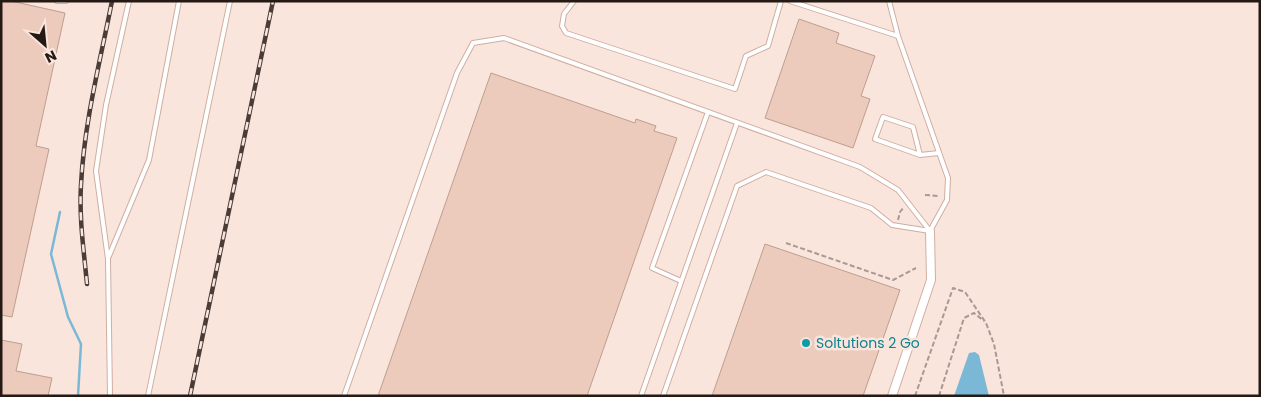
<svg xmlns="http://www.w3.org/2000/svg" width="1261" height="397" font-family="Poppins,sans-serif">
<rect width="100%" height="100%" fill="#fae5dd"/>
<polygon fill="#7ab8d6" points="975,352 979,355 989,396 954,396 969,353"/>
<g fill="none" stroke-linecap="round" stroke-linejoin="round">
<polyline stroke="#7ab8d6" stroke-width="2.5" points="60,212 51,254 68,317 81,344 78,396"/>
</g>
<g fill="#eccbbc" stroke="#bd9e8f">
<polygon points="1,1 11,1 65,13 36,146 49,149 12,317 1,315"/>
<polygon points="799,19 839,33 836,43 875,56 861,96 870,99 853,148 765,118"/>
<polygon points="491,73 635,123 636,119 656,126 654,131 677,138 587,396 378,396"/>
<polygon points="765,244 900,290 863,396 712,396"/>
<polygon points="1,340 22,344 16,371 52,378 48,396 1,396"/>
</g>
<g fill="none" stroke-linecap="round" stroke-linejoin="round">
<g stroke="#d0aea1" stroke-width="6">
<g id="lane">
<polyline points="57,1 66,1"/>
<polyline points="574,1 564,14 562,26 566,33 735,89 746,56 768,46 781,1"/>
<polyline points="790,1 898,36"/>
<polyline points="889,1 898,36 948,178 947,200 930,231"/>
<polyline points="920,155 875,139 883,117 913,127 920,155 939,153"/>
<polyline points="109,256 149,160 179,1"/>
<polyline points="681,281 652,268 708,112"/>
<polyline points="110,396 108,259 96,171 106,105 129,1"/>
<polyline points="148,396 230,1"/>
<polyline points="344,396 457,73 473,43 504,38 860,167 898,190 930,231"/>
<polyline points="641,396 737,123"/>
<polyline points="663,396 737,186 766,172 871,208 892,225 930,231"/>
</g>
</g>
<g stroke="#d0aea1" stroke-width="10">
<polyline id="street" points="892,396 931,280 930,231"/>
</g>
<g stroke="#aa9891" stroke-width="2" stroke-dasharray="5 2.5" stroke-linecap="butt">
<polyline points="925,195 939,196"/>
<polyline points="898,220 900,212 904,207"/>
<polyline points="786,243 893,280 916,268"/>
<polyline points="915,396 953,288 965,292 986,323 994,344 1004,396"/>
<polyline points="939,396 964,318 974,313 984,321"/>
</g>
<use href="#lane" stroke="#fff" stroke-width="4"/>
<use href="#street" stroke="#fff" stroke-width="8"/>
<g stroke="#4a3c37" stroke-width="4.5">
<g id="rail">
<path d="M87,284c-3,-32 -8,-65 -6,-99 3,-62 19,-123 31,-184"/>
<polyline points="190,396 273,1"/>
</g>
</g>
<use href="#rail" stroke="#fae5dd" stroke-width="2.5" stroke-dasharray="8" stroke-linecap="butt"/>
</g>
<circle fill="#0f9aa8" stroke="#fae5dd" stroke-width="2" cx="806" cy="343" r="5"/>
<g text-anchor="middle" stroke-width="5" stroke-linejoin="round" paint-order="stroke">
<g font-size="14" fill="#0d838f" stroke="#fae5dd" text-anchor="start">
<text x="816" y="348">Soltutions 2 Go</text>
</g>
</g>
<rect width="1261" height="397" fill="none" stroke="#251914" stroke-width="5"/>
<g transform="translate(45 45) rotate(153)" stroke="#fae5dd" stroke-width="4" paint-order="stroke">
<path d="M0-4L9 19L0 12L-9 19Z" fill="#251914"/>
<text y="-8" font-size="14" font-weight="bold" text-anchor="middle" fill="#251914">N</text>
</g>
</svg>
